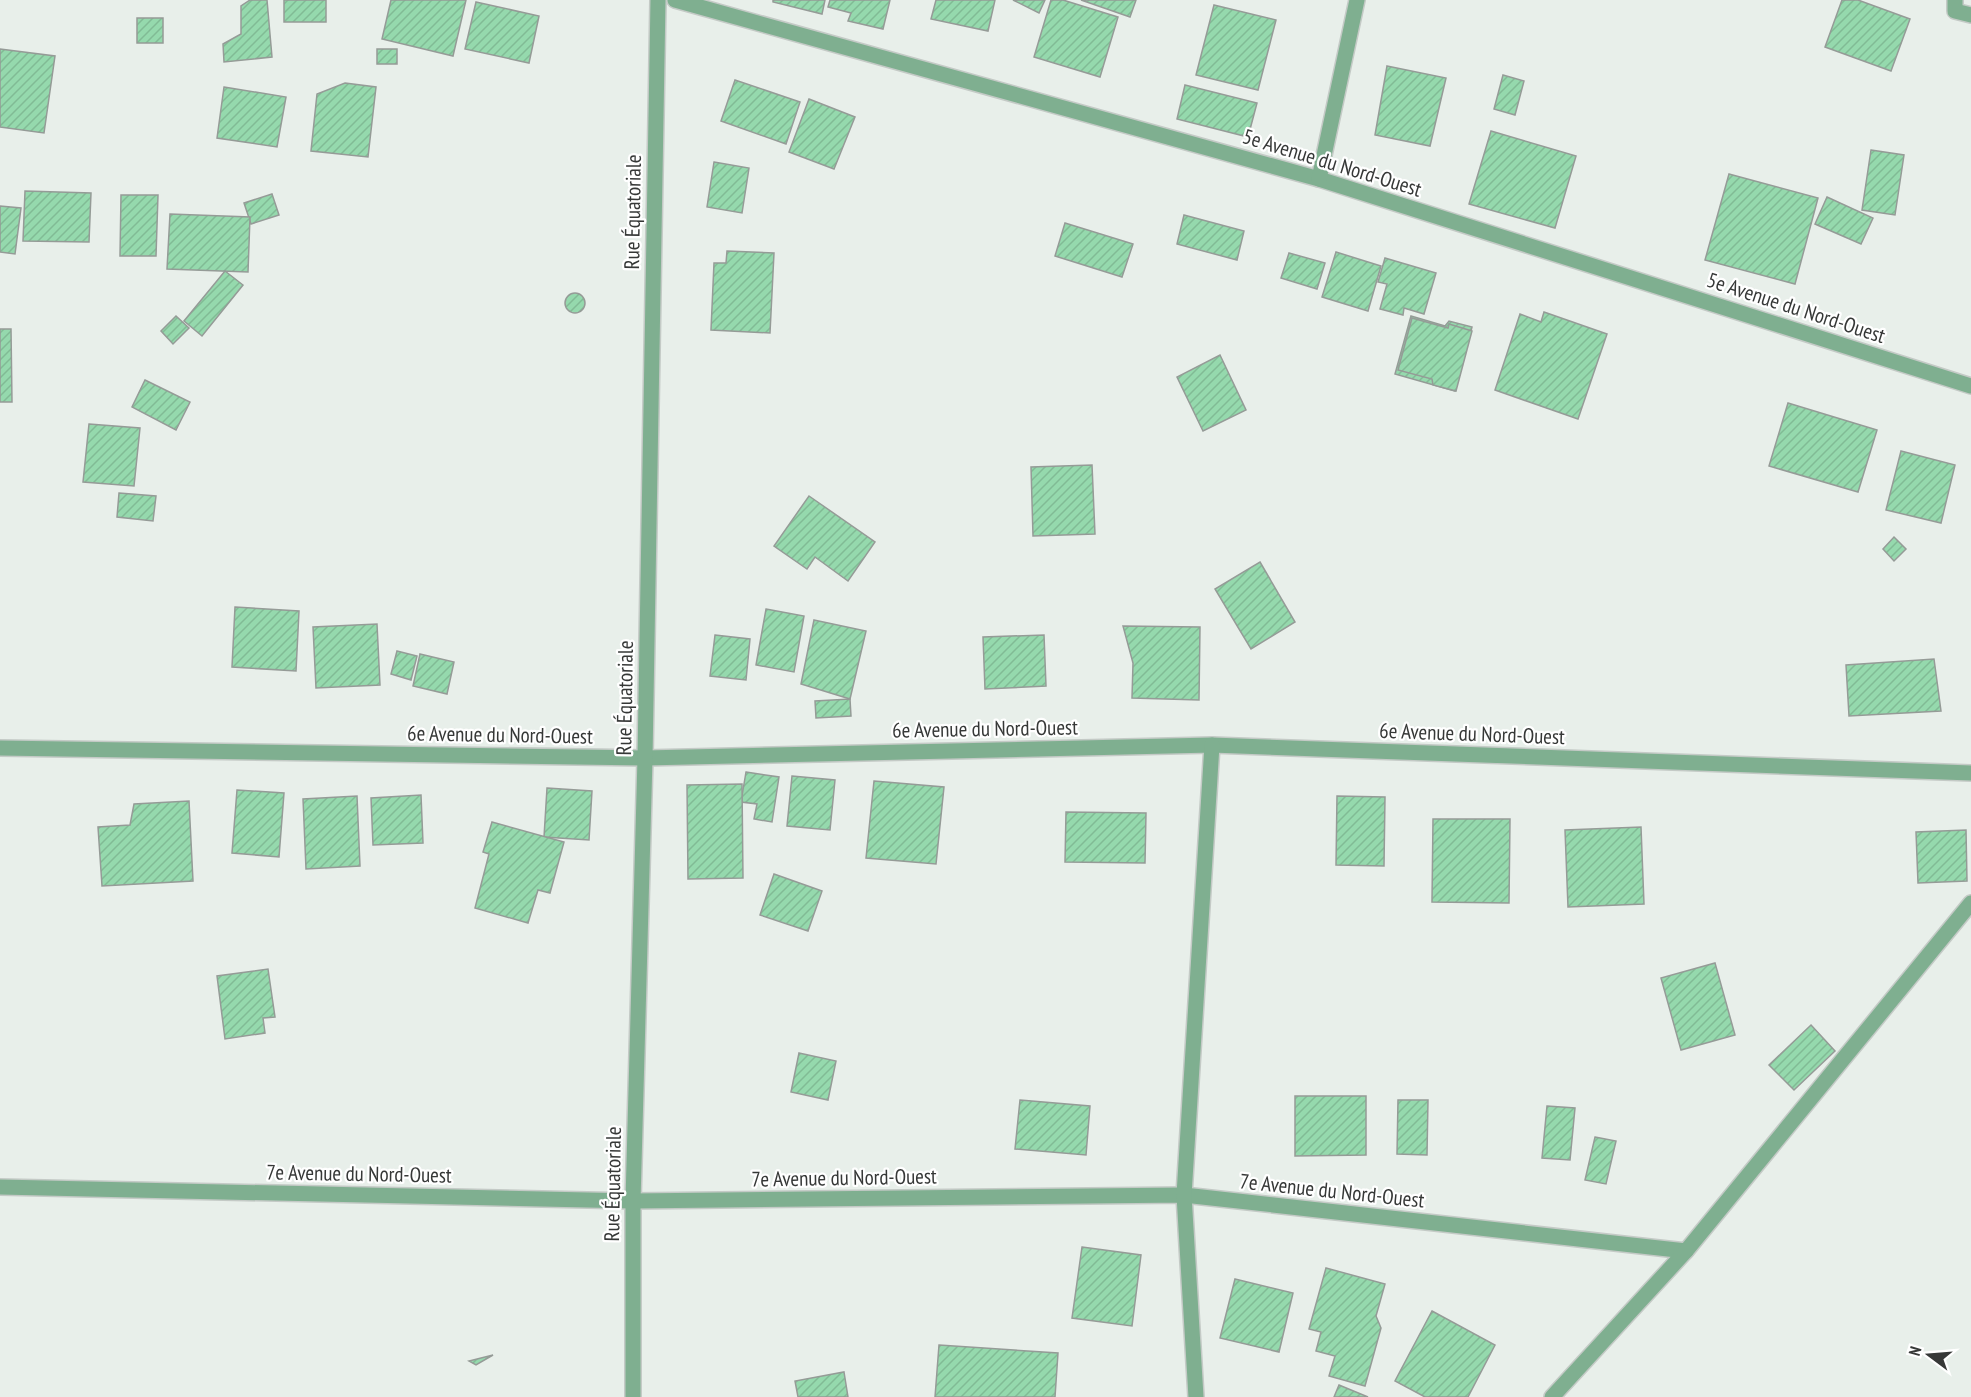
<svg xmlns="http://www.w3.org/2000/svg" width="1971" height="1397" font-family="'PT Sans Narrow',sans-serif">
<defs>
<pattern id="building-hatch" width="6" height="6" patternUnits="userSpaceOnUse" patternTransform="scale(1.5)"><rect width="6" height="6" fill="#95d9ad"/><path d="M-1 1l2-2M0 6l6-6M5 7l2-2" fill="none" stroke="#81bb95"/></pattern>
</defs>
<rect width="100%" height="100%" fill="#e8efea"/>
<g fill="url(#building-hatch)" stroke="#959b97" stroke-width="1.5">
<polygon points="250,0 267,0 272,57 224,62 223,44 241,34 241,6"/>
<rect x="284" y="0" width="42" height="22"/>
<polygon points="391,0 466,0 453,56 382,39"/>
<polygon points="773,0 825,0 822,14 773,2"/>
<polygon points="830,0 890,0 883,29 848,21 851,13 828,7"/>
<polygon points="936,0 995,0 988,31 931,19"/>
<polygon points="1013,0 1045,0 1039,13"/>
<polygon points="1051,0 1063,0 1118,17 1100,77 1034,57"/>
<polygon points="1081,0 1136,0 1130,17"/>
<polygon points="1842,0 1858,0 1910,19 1891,71 1825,47"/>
<polygon points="476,2 539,16 529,63 465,49"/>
<polygon points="1214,5 1276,20 1258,90 1196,75"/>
<rect x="137" y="18" width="26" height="25"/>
<polygon points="0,49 55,56 44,133 0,127"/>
<rect x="377" y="49" width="20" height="15"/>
<polygon points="1387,66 1446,78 1430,146 1375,135"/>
<polygon points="1503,75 1524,81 1515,115 1494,109"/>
<polygon points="735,80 800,102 786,144 721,121"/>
<polygon points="345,83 376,87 368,157 311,151 317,94"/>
<polygon points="1185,85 1257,103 1248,137 1177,119"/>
<polygon points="224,87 286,97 277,147 217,138"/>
<polygon points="809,99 855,117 834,169 789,152"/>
<polygon points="1491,131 1576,156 1555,228 1469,204"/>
<polygon points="1871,150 1904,155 1895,215 1862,210"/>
<polygon points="714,162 749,168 742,213 707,207"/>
<polygon points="1729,174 1818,198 1795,284 1705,260"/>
<polygon points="25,191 91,193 89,242 23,241"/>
<polygon points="272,194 279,215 251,224 244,203"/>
<polygon points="121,195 158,195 156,256 120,256"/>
<polygon points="1827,197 1873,218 1861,244 1815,224"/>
<polygon points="0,206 21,208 15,254 0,252"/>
<polygon points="170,214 250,217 248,272 167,269"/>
<polygon points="1184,215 1244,231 1237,260 1177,244"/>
<polygon points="1065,223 1133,244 1122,277 1055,256"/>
<polygon points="727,251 774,253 770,333 711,330 714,263 726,263"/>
<polygon points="1336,252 1381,266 1368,311 1322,297"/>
<polygon points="1289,253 1325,263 1317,289 1281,278"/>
<polygon points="1385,258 1436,273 1424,314 1404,308 1403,315 1380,309 1387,284 1378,282"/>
<polygon points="225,271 243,285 202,336 184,321"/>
<circle cx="575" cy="303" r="10"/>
<polygon points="1544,312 1607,334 1578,419 1495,390 1520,314 1541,322"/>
<polygon points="176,316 189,328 173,344 161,331"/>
<polygon points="1411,316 1445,326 1449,321 1472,327 1455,391 1395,374"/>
<polygon points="1412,318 1448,328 1449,324 1472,331 1456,391 1433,385 1432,379 1398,370"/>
<polygon points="0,329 11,329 12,402 0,402"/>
<polygon points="1220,355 1246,410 1203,431 1177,377"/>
<polygon points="145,380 190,402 176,430 132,407"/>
<polygon points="1788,403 1877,430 1858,492 1769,466"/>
<polygon points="89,424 140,428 134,486 83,482"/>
<polygon points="1901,451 1955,465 1941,523 1886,510"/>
<polygon points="1092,465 1095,534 1033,536 1031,467"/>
<polygon points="119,493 156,496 153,521 117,517"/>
<polygon points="809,496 875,542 848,581 815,557 807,569 774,546"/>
<polygon points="1894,537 1906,549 1894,561 1883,549"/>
<polygon points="1260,562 1295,622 1251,649 1215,589"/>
<polygon points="235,607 299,611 296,671 232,667"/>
<polygon points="766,609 804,616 794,672 756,665"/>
<polygon points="814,620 866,631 850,699 801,684"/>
<polygon points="377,624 380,685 316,688 313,627"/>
<polygon points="1123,626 1200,627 1199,700 1132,698 1133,663"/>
<polygon points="715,635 750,639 746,680 710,676"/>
<polygon points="1044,635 1046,686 985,689 983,637"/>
<polygon points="397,651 417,656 411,680 391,674"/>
<polygon points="420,654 454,662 447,694 413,686"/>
<polygon points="1934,659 1941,711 1849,716 1846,665"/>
<polygon points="850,699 851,716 816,718 815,701"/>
<polygon points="746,772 779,777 772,822 754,819 757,804 741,802"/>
<polygon points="792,776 835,780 830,830 787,826"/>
<polygon points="874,781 944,787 936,864 866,858"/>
<polygon points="742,784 743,878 688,879 687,785"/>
<polygon points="547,788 592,791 589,840 544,837"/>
<polygon points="237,790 284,793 279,857 232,853"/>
<polygon points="421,795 423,843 373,845 371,798"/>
<polygon points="357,796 360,866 306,869 303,799"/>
<polygon points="1337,796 1385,797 1384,866 1336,865"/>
<polygon points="189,801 193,881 102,886 98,827 130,825 134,804"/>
<polygon points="1066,812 1146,813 1145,863 1065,862"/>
<polygon points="1433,819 1510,819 1509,903 1432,902"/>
<polygon points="492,822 564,842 550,893 538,890 528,923 475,908 489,854 483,852"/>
<polygon points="1641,827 1644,904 1568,907 1565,830"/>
<polygon points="1966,830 1967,881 1918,883 1916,832"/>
<polygon points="774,874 822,891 808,931 760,915"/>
<polygon points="1715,963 1735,1035 1681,1050 1661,978"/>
<polygon points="268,969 275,1017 263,1018 265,1033 225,1039 217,976"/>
<polygon points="1811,1025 1835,1051 1794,1090 1769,1065"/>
<polygon points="799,1053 836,1061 828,1100 791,1092"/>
<polygon points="1295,1096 1366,1096 1366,1155 1295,1156"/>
<polygon points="1020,1100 1090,1106 1086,1155 1015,1149"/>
<polygon points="1398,1100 1428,1100 1427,1155 1397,1154"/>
<polygon points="1547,1106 1575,1108 1570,1160 1542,1158"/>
<polygon points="1595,1137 1616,1141 1606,1184 1585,1180"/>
<polygon points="1082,1247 1141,1255 1132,1326 1072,1318"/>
<polygon points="1326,1268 1385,1284 1376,1316 1381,1328 1365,1386 1329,1376 1335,1356 1316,1351 1321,1332 1309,1329"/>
<polygon points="1235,1279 1293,1293 1279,1352 1220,1338"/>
<polygon points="1432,1311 1495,1345 1468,1397 1425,1397 1395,1381"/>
<polygon points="939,1345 1058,1353 1055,1397 935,1397"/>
<polygon points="493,1355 476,1365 469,1361"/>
<polygon points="844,1372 848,1397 798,1397 795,1381"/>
<polygon points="1339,1385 1368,1397 1334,1397"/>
</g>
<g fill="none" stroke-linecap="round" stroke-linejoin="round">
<g stroke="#c4cac6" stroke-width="18">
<g id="minor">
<polyline points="675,0 1319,179 1971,386"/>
<polyline points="1955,0 1955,11 1971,15"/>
<polyline points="1319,179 1357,0"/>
<polyline points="0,748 645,758 1212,745 1971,773"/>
<polyline points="0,1187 633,1201 1184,1195 1686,1251"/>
<polyline points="633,1397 633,1201 645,758 658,0"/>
<polyline points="1196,1397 1184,1195 1212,745"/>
<polyline points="1552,1397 1686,1251 1971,903"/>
</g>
</g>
<use href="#minor" stroke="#7faf90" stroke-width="15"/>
</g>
<g text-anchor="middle" stroke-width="4.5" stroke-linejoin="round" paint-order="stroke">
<g font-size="21" fill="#363837" stroke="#fff">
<text transform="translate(1332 163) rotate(17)" y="7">5e Avenue du Nord-Ouest</text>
<text transform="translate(633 212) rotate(-89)" y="7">Rue Équatoriale</text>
<text transform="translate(1796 308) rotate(18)" y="7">5e Avenue du Nord-Ouest</text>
<text transform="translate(625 698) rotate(-89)" y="7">Rue Équatoriale</text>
<text transform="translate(985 729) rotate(-1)" y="7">6e Avenue du Nord-Ouest</text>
<text transform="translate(1472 734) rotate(2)" y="7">6e Avenue du Nord-Ouest</text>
<text transform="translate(500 735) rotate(1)" y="7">6e Avenue du Nord-Ouest</text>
<text transform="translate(359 1174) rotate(1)" y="7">7e Avenue du Nord-Ouest</text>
<text transform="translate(844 1178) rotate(-1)" y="7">7e Avenue du Nord-Ouest</text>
<text transform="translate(613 1184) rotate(-89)" y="7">Rue Équatoriale</text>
<text transform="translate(1332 1191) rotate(6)" y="7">7e Avenue du Nord-Ouest</text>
</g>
</g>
<g transform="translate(1929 1355) rotate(286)" stroke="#ffffff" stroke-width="4.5" paint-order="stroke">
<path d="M0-4.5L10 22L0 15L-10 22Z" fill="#363837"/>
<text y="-9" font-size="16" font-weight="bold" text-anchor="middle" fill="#363837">N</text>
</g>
</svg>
